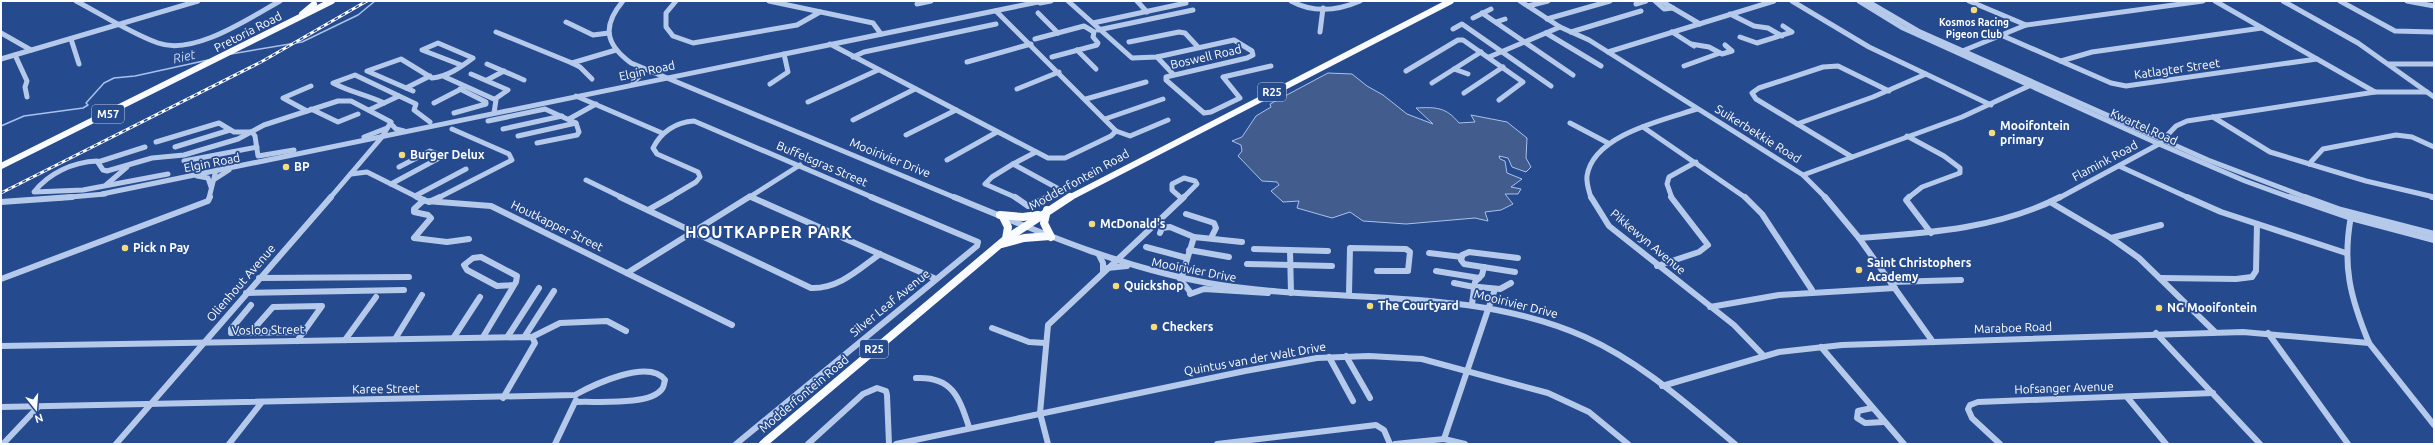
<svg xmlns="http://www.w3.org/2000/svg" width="2435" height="445" font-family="Ubuntu,sans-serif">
<rect width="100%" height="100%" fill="#254a8e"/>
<path fill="#425c8e" stroke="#a9c2ec" d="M1328,73l24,1 15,12 16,9 24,19 26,10 -17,-16c20,-1 30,-1 43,15l16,-1 -4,-7 36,7 20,16 -1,20 5,9 -5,5 -14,-5 -4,-9 -9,-2 1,3 5,2 2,12 15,6 -11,8 10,2 -3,5h-13l8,10 -12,6 -16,2 3,9 -13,-3 -69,6 -43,-3 -13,-9 -18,6 -35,-10 2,-7 -16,1 -12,-11 8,-6 -2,-3 -15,-1 -24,-25 4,-5 -1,-6 -9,-4 10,-4 14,-21 15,-9 -1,-3z"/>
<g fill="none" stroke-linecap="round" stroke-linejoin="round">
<g stroke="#a9c2ec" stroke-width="1.5">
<polyline points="231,54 302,42 358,15 375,1"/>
<polyline points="1,126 24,116 83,108 88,105 86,103 104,83 114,78 135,76 208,60"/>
</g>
<g stroke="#b5c9eb" stroke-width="5">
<path d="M76,1c25,13 56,33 82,42 36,13 91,-25 122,-42"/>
<path d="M623,1c-21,25 -18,43 8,62l325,135"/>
<polyline points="676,1 666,13 666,27 673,36 693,43 797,25 820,12"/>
<polyline points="769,1 873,23 881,34"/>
<polyline points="1068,1 1132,58 1157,57 1234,40 1252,51 1253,55 1247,58 1166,77 1166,80 1204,113 1211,112 1240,98 1223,77 1271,66"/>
<polyline points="1137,1 1147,12"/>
<path d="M1291,1c22,12 46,10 69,0"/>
<polyline points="1520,1 1560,27 1589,40 1803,175 1826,198"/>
<polyline points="1655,1 1664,9 1673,8"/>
<polyline points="1661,1 1700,24"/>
<polyline points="1792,1 1869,47 1991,105"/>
<polyline points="1859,1 1903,28 2159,144 2245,181 2292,198"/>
<polyline points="1867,1 1918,31 2208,160 2308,198"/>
<polyline points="1969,1 2026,25"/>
<polyline points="2215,1 2375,92"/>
<polyline points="2283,1 2358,43 2434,97"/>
<polyline points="2340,1 2395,31 2434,32"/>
<polyline points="2407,1 2434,6"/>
<polyline points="1040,3 1051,1"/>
<polyline points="917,4 931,1"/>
<polyline points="1636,4 1646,1"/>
<polyline points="1528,6 1548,1"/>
<polyline points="996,11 1116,131"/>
<polyline points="1038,13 1058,33"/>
<polyline points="1482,13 1573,75"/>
<polyline points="1730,14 1754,26 1768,28 1782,36"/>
<polyline points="1473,18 1491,9"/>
<polyline points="1547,19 1610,1"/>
<polyline points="566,22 593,35 609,33"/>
<polyline points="1496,22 1505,19"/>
<polyline points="1093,23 1186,3"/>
<polyline points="1453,29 1462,24 1551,86"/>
<polyline points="1098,30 1193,10"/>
<polyline points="496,32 572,63 616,50"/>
<polyline points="1320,32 1323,8"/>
<polyline points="1571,32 1641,11"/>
<polyline points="1672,32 1694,46"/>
<polyline points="1,33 31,50"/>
<polyline points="1546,33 1601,66"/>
<polyline points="2001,35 2111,83 2126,86 2317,59"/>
<polyline points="1740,37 1757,43 1792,32 1783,26"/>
<polyline points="71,39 79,64"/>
<polyline points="1035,39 1084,26 1094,32 1093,37 1098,43 1097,45 1052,57"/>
<polyline points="1129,42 1179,32 1185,33 1198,47"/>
<polyline points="830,44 1048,158 1065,158 1111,136 1116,131"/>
<polyline points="1691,44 1709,47 1722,54 1732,51 1725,45"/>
<polyline points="1077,50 1096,69"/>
<polyline points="1608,52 1774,1"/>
<polyline points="1960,52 2026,25 2203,1"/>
<polyline points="15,55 27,81 25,87 27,97"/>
<polyline points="853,57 864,52 996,24"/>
<polyline points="1157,57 1173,74"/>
<polyline points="1489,57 1560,27"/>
<polyline points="1,59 198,1"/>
<polyline points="2061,61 2092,52 2262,28"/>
<polyline points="967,62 1031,44"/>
<polyline points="572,63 580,67 592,79"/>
<polyline points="487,64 524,80"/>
<polyline points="2389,64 2434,64"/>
<polyline points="1684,66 1720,53"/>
<polyline points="1454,69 1468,74"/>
<polyline points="1406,71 1458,40 1463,40 1523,82 1499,100"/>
<polyline points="471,74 508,90 495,99"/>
<polyline points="445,77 496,100 494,113"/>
<polyline points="487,80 504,71"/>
<polyline points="633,82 641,75 639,67"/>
<polyline points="1432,83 1481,52"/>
<polyline points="770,84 788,72 784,54"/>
<polyline points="406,88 430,76"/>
<polyline points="1017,89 1059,72"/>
<path d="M413,91l-46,-20 34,-12 31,19c15,-1 29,-11 41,-20l-35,-15 -16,7 39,15"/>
<polyline points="1464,93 1503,67"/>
<polyline points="576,96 662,133"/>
<polyline points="1086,99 1146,82"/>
<polyline points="808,102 878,70"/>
<path d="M384,103c-17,-8 -34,-11 -51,-20l22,-8 61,29 -2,6 16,12"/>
<polyline points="434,103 463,88"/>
<polyline points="311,109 338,122 358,114"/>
<polyline points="369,110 399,96"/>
<polyline points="307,111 283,98 311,86"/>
<polyline points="454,113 486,104 486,102 460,89"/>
<polyline points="2213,117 2270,152 2366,181 2434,197"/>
<polyline points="569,119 596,104"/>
<polyline points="1105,119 1163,99"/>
<polyline points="853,120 915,89"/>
<polyline points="488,121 545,109 576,123 579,132 577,135 537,143"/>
<polyline points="1570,123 1608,143"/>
<polyline points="391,124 396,129 404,131"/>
<polyline points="1797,124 1873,97 1926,74"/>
<polyline points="1643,127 1746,198"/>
<polyline points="503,129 562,116"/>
<polyline points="1116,131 1130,136 1168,120"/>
<polyline points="252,132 255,136 258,156 294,150"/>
<polyline points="906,135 956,110"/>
<polyline points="518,136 576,123"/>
<polyline points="1907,136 1944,156 1960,168 1960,173 1922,187 1908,198"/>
<polyline points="364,137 387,128"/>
<polyline points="156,142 219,123 234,132 252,132"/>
<polyline points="175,147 230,130"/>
<polyline points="1852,157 1756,99 1752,93 1759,88 1823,67 1838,66 1889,91"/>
<polyline points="947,160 997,132"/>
<polyline points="184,161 257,147"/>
<polyline points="98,162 145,147"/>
<polyline points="1013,164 1057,188 1058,190 1046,198"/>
<polyline points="1013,164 992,177 985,184 1017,198"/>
<polyline points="1013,164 1036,152"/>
<polyline points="2309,164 2323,149 2396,135 2412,137 2434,147"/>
<polyline points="2119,166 2189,198"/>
<path d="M168,174l-85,16 -49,2c15,-19 39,-30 63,-31l6,9 4,1 45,-13 32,-3 54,-16 26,-14 74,-24h13l40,21 -9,15 -52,61"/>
<polyline points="351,174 367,172 419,198"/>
<polyline points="1803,175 1962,117 2031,85"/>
<polyline points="197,176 208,178 211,187"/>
<polyline points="215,179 229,170"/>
<polyline points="586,180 623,198"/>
<polyline points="391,184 443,156 430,151 399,167"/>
<polyline points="106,185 127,167"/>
<polyline points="102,194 1043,1"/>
<polyline points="415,196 466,169"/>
<polyline points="750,196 753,198"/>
<polyline points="1180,197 1172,190 1172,184 1184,178 1195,181 1197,184 1183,198"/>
<polyline points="59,198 105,194"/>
<polyline points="209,198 216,170"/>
<polyline points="438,198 512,160 509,154 452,129"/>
<path d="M669,198l27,-16 4,-5 -2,-5 -41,-18 -4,-6c8,-16 23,-26 41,-27l180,77"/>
<polyline points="748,198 800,165"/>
<path d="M1591,198c-2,-7 -5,-15 -4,-22 6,-41 76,-56 110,-67"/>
<polyline points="1672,198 1667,184 1669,177 1696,162"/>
<polyline points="2059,198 2159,144 2176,126 2187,121 2375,92 2427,92"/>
</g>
<g stroke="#b5c9eb" stroke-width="6">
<polyline points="417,197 426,201 491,206 732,325"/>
<path d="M620,197l191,91c28,1 48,-19 69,-34"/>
<polyline points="751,197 936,279"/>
<path d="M954,197c83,34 165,70 254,86 125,22 257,1 377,54 56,25 103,68 150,107"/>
<polyline points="1015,197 1028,206 1048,197"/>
<polyline points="1591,197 1609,226 1734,325 1764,356"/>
<polyline points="1745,197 1762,214 1812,290"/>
<polyline points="1825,197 1859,238 1933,342"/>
<polyline points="1909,197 1906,200 1931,233"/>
<polyline points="2187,197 2221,212 2346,253"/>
<polyline points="2290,197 2351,218 2434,240"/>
<polyline points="2305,197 2341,210 2434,234"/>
<polyline points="2432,197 2434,197"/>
<polyline points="424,200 414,209 414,212 428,215 431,218 414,238 447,242 469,239"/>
<polyline points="1,202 72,197"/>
<polyline points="429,202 440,197"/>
<polyline points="2050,202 2111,238 2139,258 2215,332"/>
<polyline points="648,210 671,197"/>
<polyline points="1186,214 1214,223 1216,228 1211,238"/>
<path d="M2351,216c-9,49 -1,81 18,127l65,82"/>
<polyline points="1160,233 1162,228 1170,227 1194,237"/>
<path d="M1859,238c69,-5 139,-9 201,-41"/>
<polyline points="2111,238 2161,225"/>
<polyline points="1146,247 1187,258"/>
<polyline points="1254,249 1328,251"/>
<polyline points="1189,250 1229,257"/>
<polyline points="1290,250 1291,293"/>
<polyline points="1429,253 1462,257"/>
<polyline points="1099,255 1103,263 1103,271"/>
<polyline points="1247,264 1332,266"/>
<polyline points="1657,266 1699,252 1708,245 1671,197"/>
<polyline points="1107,268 1127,266"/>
<polyline points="1436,271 1479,278"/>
<polyline points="1515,272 1464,264 1461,260 1462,255 1469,252 1518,258"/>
<polyline points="627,273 749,197"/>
<polyline points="1182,276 1194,237 1242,242"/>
<polyline points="259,278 409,277"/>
<polyline points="2161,278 2236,279 2252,277 2256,271 2257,224"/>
<polyline points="1,279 208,201 210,197"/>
<polyline points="1180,279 1191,293"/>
<polyline points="1891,282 1961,280"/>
<polyline points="1454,283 1474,287"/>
<polyline points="1479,287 1500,289 1511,283"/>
<polyline points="246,293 404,290"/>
<polyline points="1190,294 1204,289 1268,293"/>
<polyline points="1349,294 1350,248 1406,249 1410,252 1408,271 1377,271"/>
<polyline points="1472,304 1475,282 1482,275 1484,267"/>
<polyline points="251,305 231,329 231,333 304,332"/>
<polyline points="1710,307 1779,295 1895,288"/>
<polyline points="992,328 1029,342 1045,343"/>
<polyline points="250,333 273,307 322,306 297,341"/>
<polyline points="2156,333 2260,444"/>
<polyline points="2268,333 2348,444"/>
<polyline points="508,336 539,288"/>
<polyline points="525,336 554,291"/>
<polyline points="454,337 480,297"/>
<polyline points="483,337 516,282 517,276 481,257 473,258 464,265 467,270 497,286 514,285"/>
<polyline points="532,337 560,323 607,321 626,331"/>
<polyline points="395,339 422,295"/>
<polyline points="345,340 376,297"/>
<polyline points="1,346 532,337 535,343 503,398"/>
<polyline points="1821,347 1904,444"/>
<polyline points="1346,356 1370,398"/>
<polyline points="1329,357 1353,401"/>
<path d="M916,378c36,-2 43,19 53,49"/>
<polyline points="1662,386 1779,352 1842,345 2243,332 2369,343"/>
<polyline points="2127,397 2166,444"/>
<path d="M1,407l574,-12c18,-10 74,-37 90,-15 -1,3 -1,7 -3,9 -12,17 -66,12 -85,13"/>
<polyline points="1872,408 1858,411 1857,418 1865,423 1884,422"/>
<polyline points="1444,439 1495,289"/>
<polyline points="3,444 38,407"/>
<polyline points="116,444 331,197"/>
<polyline points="229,444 262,402"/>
<polyline points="555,444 576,400"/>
<polyline points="736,444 977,246 978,242 871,197"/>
<polyline points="808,444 863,394 877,388 886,391 887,395 889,444"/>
<polyline points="896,444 1245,371 1317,358 1369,356 1422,359 1548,393 1589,412 1628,444"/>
<polyline points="1048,444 1040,413 1048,325 1184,197"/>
<polyline points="1217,444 1376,425 1384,430 1390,444"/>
<polyline points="1395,444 1444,439 1465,444"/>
<polyline points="2000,444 1972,418 1968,409 1970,405 1978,402 2213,393"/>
</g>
<g stroke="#f9fbff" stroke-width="6">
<polyline points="302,14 314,4"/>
<polyline points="1,166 332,1"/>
<polyline points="1069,198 1451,1"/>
</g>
<g stroke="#f9fbff" stroke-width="8">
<polyline points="1047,210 1044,223 1051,237"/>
<polyline points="1000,215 1023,217 1038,215"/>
<polyline points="1003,217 1008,227 1006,239"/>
<polyline points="1002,244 1024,238 1050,236"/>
<polyline points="763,444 1006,239 1070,197"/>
</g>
<g stroke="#fff" stroke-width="3">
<polyline id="rail" points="1,193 261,62 367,1"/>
</g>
<use href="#rail" stroke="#254a8e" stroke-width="1.5" stroke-dasharray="4" stroke-linecap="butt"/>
</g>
<g fill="#f5db79" stroke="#254a8e" stroke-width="1.5">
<circle cx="1974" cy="10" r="4"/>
<circle cx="1992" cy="133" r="4"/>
<circle cx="402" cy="155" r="4"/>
<circle cx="286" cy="167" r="4"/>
<circle cx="1092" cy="224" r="4"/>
<circle cx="125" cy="248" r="4"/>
<circle cx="1859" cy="270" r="4"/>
<circle cx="1116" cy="286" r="4"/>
<circle cx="1370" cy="306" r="4"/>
<circle cx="2159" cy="308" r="4"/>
<circle cx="1154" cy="327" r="4"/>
</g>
<g text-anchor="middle" stroke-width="3.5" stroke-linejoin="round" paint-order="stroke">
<g font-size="10" font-weight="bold" fill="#fff" stroke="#254a8e">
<text x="1974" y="26">Kosmos Racing<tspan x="1974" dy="12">Pigeon Club</tspan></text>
</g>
<g fill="#254a8e" stroke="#bec9dd" stroke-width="1">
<rect x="1258" y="83" width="28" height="18" rx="3"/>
<rect x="92" y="105" width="32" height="18" rx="3"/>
<rect x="860" y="340" width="28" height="18" rx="3"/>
</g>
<g font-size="11" font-weight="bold" fill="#fff">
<text x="1272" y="96">R25</text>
<text x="108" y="118">M57</text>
<text x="874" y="353">R25</text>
</g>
<g font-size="12" fill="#fff" stroke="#254a8e">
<text transform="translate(248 32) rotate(-27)" y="4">Pretoria Road</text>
<text transform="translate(1206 57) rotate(-13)" y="4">Boswell Road</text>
<text transform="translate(2177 69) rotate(-8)" y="4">Katlagter Street</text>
<text transform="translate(647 71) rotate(-12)" y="4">Elgin Road</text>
<text transform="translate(2144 127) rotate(24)" y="4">Kwartel Road</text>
<text transform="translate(1758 134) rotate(32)" y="4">Suikerbekkie Road</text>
<text transform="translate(890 158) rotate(22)" y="4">Mooirivier Drive</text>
<text transform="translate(2105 161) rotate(-28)" y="4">Flamink Road</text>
<text transform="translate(212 163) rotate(-11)" y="4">Elgin Road</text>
<text transform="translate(822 164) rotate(23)" y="4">Buffelsgras Street</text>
<text transform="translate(1079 180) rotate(-29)" y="4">Modderfontein Road</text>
<text transform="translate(557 226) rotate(26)" y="4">Houtkapper Street</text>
<text transform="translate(1648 242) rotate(40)" y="4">Pikkewyn Avenue</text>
<text transform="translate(1194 270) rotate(11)" y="4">Mooirivier Drive</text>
<text transform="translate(241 283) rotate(-49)" y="4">Olienhout Avenue</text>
<text transform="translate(890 303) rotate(-39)" y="4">Silver Leaf Avenue</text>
<text transform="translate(1516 304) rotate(14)" y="4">Mooirivier Drive</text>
<text transform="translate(2013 328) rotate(-2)" y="4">Maraboe Road</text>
<text transform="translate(268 330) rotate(-1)" y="4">Vosloo Street</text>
<text transform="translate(1255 359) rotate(-10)" y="4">Quintus van der Walt Drive</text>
<text transform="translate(2064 388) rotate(-2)" y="4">Hofsanger Avenue</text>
<text transform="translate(386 389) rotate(-1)" y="4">Karee Street</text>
<text transform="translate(804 394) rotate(-40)" y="4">Modderfontein Road</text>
</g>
<g font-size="12" font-weight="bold" fill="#fff" stroke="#254a8e" text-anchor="start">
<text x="2000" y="130">Mooifontein<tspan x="2000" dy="14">primary</tspan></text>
<text x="410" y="159">Burger Delux</text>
<text x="294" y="171">BP</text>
<text x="1100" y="228">McDonald's</text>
<text x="133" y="252">Pick n Pay</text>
<text x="1867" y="267">Saint Christophers<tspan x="1867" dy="14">Academy</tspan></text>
<text x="1124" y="290">Quickshop</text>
<text x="1378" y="310">The Courtyard</text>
<text x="2167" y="312">NG Mooifontein</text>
<text x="1162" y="331">Checkers</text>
</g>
<g font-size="13" font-style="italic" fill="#c1d3f2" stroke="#254a8e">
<text transform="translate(184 56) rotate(-13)" y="5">Riet</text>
</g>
<g font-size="16" font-weight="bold" letter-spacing="1" fill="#fff" stroke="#254a8e">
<text x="769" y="238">HOUTKAPPER PARK</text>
</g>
</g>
<rect width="2435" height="445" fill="none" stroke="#ffffff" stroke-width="4"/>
<g transform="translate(36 409) rotate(163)" stroke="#254a8e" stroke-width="3" paint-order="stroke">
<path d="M0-3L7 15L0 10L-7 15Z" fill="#ffffff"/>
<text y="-6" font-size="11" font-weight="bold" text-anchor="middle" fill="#ffffff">N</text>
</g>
</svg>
